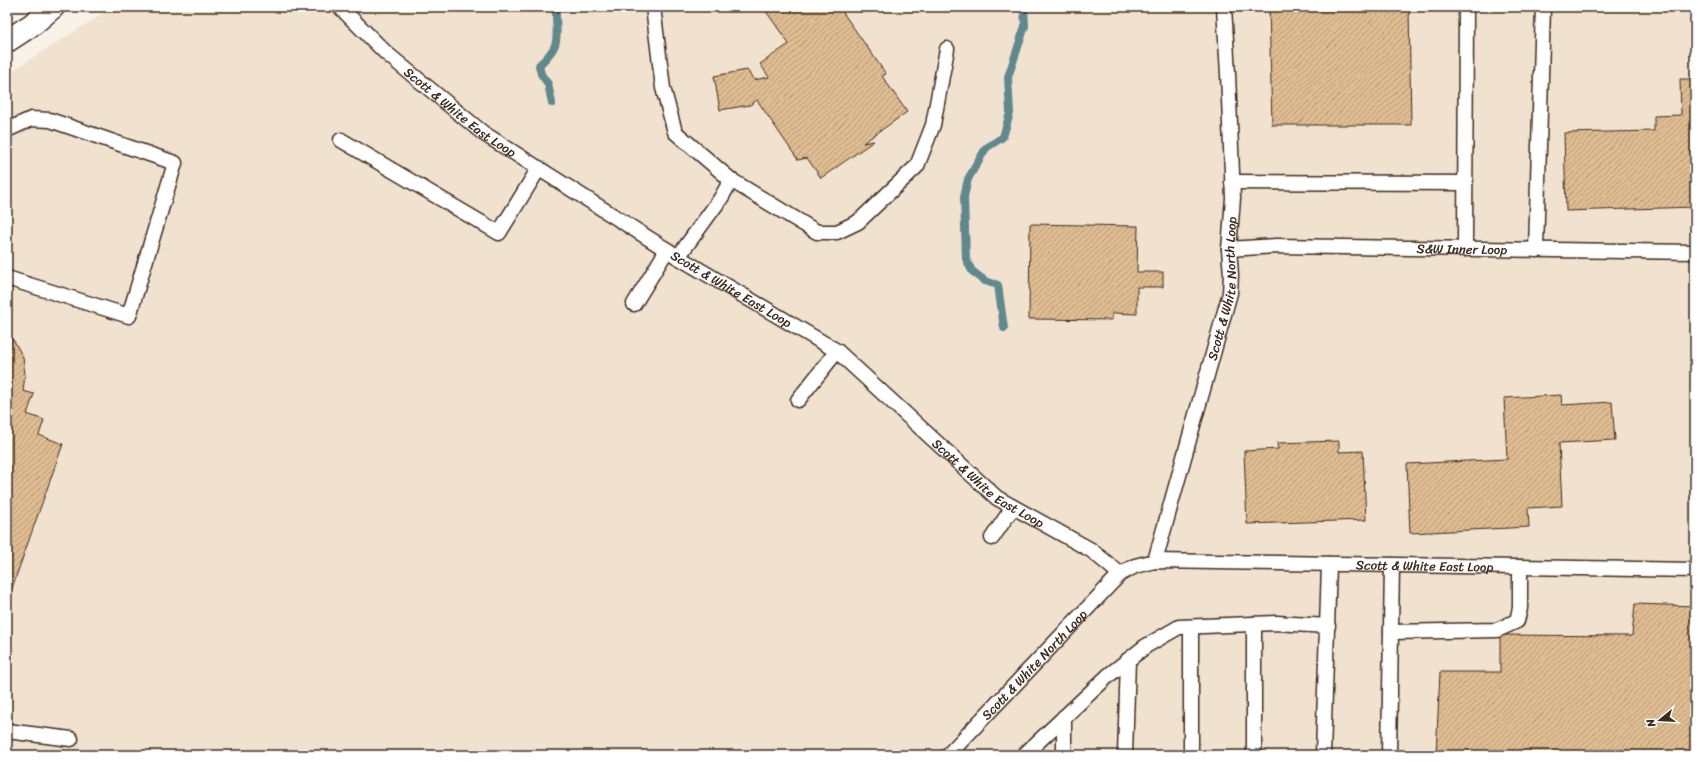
<svg xmlns="http://www.w3.org/2000/svg" width="1702" height="762" font-family="Sriracha,sans-serif">
<defs>
<pattern id="building-hatch" width="6" height="6" patternUnits="userSpaceOnUse"><rect width="6" height="6" fill="#dfbc91"/><path d="M-1 1l2-2M0 6l6-6M5 7l2-2" fill="none" stroke="#b69976"/></pattern>
</defs>
<rect width="100%" height="100%" fill="#f9f2e9"/>
<filter id="ink" filterUnits="userSpaceOnUse"><feTurbulence type="fractalNoise" baseFrequency=".025" numOctaves="2"/><feDisplacementMap in="SourceGraphic" scale="8" xChannelSelector="R" yChannelSelector="G"/><feConvolveMatrix kernelMatrix="1 2 1 2 8 2 1 2 1" color-interpolation-filters="sRGB"/></filter>
<g filter="url(#ink)">
<polygon fill="#f1e2cf" points="113,7 1695,7 1695,755 7,755 7,74"/>
<g fill="none" stroke-linecap="round" stroke-linejoin="round">
<g stroke="#61898e" stroke-width="8">
<path d="M552,103l-4,-19 -7,-10 -2,-9c25,-22 16,-29 17,-58"/>
<polyline points="1004,328 998,285 985,281 972,271 966,259 964,197 968,179 986,148 1003,137 1010,113 1008,77 1025,26 1024,7"/>
</g>
</g>
<g fill="url(#building-hatch)" stroke="#3b2a1e">
<polygon points="763,7 839,7 886,74 882,76 907,112 863,143 874,141 821,178 807,158 798,160 757,100 750,105 720,110 714,76 747,70 754,80 769,77 760,64 789,44"/>
<polygon points="1269,7 1409,7 1411,125 1272,125"/>
<polygon points="1680,79 1695,79 1695,207 1566,211 1564,133 1654,131 1654,116 1681,115"/>
<polygon points="1030,224 1138,226 1137,272 1163,272 1163,287 1137,287 1137,314 1112,313 1112,320 1029,319"/>
<polygon points="7,335 14,341 23,357 25,375 23,391 34,394 27,414 44,420 39,435 63,444 7,602"/>
<polygon points="1561,395 1562,405 1612,402 1615,440 1559,443 1562,506 1528,508 1529,527 1410,533 1407,464 1507,459 1504,398"/>
<polygon points="1339,441 1339,452 1363,451 1366,520 1247,524 1244,451 1278,449 1277,443"/>
<polygon points="1635,604 1695,606 1695,755 1436,755 1440,672 1500,672 1500,635 1632,636"/>
</g>
<g fill="none" stroke-linecap="round" stroke-linejoin="round">
<g stroke="#3b2a1e" stroke-width="17">
<g id="lane">
<path id="s1" d="M340,7l46,46 97,80 195,124 159,94 160,147 94,52 29,24"/>
<polyline points="653,7 663,88 675,132 731,180"/>
<polyline points="7,130 31,119 50,120 175,163 129,316 7,278"/>
<polyline points="341,140 499,233 539,168"/>
<polyline points="1232,182 1464,183"/>
<path id="s2" d="M1229,249l47,-3 419,6"/>
<polyline points="1465,249 1466,7"/>
<polyline points="1536,250 1543,7"/>
<polyline points="678,257 721,198 731,180 817,232 837,232 858,222 917,166 933,125 947,49"/>
<polyline points="634,304 667,250"/>
<polyline points="798,400 837,351"/>
<polyline points="992,538 1013,507"/>
<path id="s3" d="M1155,561l75,-268 1,-18 -2,-26 4,-51 -5,-124 -4,-67"/>
<polyline points="1391,632 1497,630 1517,621 1520,608 1520,567"/>
<polyline points="7,731 71,739"/>
<path id="s4" d="M948,755l172,-181 15,-8 20,-5 540,9"/>
<polyline points="1024,755 1109,675 1146,646 1179,627 1276,623 1328,626"/>
<polyline points="1064,755 1064,717"/>
<polyline points="1125,755 1128,660"/>
<polyline points="1191,755 1191,627"/>
<polyline points="1254,755 1254,624"/>
<polyline points="1323,755 1329,564"/>
<polyline points="1389,755 1392,565"/>
</g>
</g>
<g stroke="#3b2a1e" stroke-width="25">
<polyline id="secondary" points="7,41 33,24 53,7"/>
</g>
<use href="#lane" stroke="#fff" stroke-width="14"/>
<use href="#secondary" stroke="#fff" stroke-width="22"/>
</g>
</g>
<g text-anchor="middle" stroke-width="3" stroke-linejoin="round" paint-order="stroke">
<g font-size="13" fill="#3b2a1e" stroke="#fff">
<text dy="5" stroke="none"><textPath href="#s1" startOffset="160">Scott &amp; White East Loop</textPath></text>
<text dy="5" stroke="none"><textPath href="#s2" startOffset="233">S&amp;W Inner Loop</textPath></text>
<text dy="5" stroke="none"><textPath href="#s1" startOffset="484">Scott &amp; White East Loop</textPath></text>
<text dy="5" stroke="none"><textPath href="#s3" startOffset="282">Scott &amp; White North Loop</textPath></text>
<text dy="5" stroke="none"><textPath href="#s1" startOffset="808">Scott &amp; White East Loop</textPath></text>
<text dy="5" stroke="none"><textPath href="#s4" startOffset="557">Scott &amp; White East Loop</textPath></text>
<text dy="5" stroke="none"><textPath href="#s4" startOffset="125">Scott &amp; White North Loop</textPath></text>
</g>
</g>
<rect width="1702" height="762" fill="none" stroke="#fff" stroke-width="24"/>
<rect x="12" y="12" width="1678" height="738" fill="none" stroke="#3b2a1e" stroke-width="1.5" filter="url(#ink)"/>
<g transform="translate(1660 720) rotate(252)" stroke="#ffffff" stroke-width="3" paint-order="stroke">
<path d="M0-3L7 15L0 10L-7 15Z" fill="#3b2a1e"/>
<text y="-6" font-size="11" font-weight="bold" text-anchor="middle" fill="#3b2a1e">N</text>
</g>
</svg>
